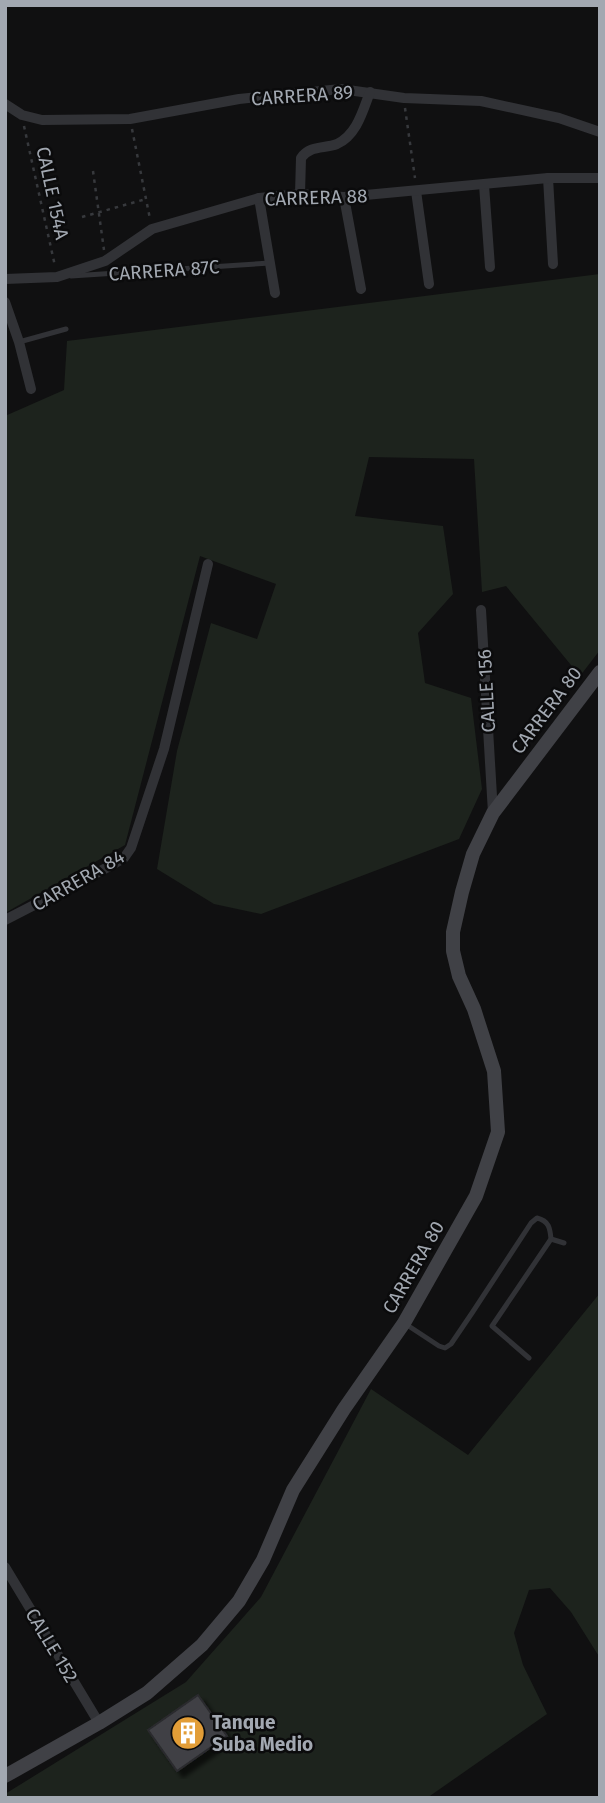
<svg xmlns="http://www.w3.org/2000/svg" width="605" height="1803" font-family="'Fira Sans',sans-serif">
<defs>
<filter id="shadow"><feDropShadow dx="6" dy="6" stdDeviation="2" flood-color="#0009"/></filter>
</defs>
<rect width="100%" height="100%" fill="#101011"/>
<g fill="#1d231d">
<polygon points="600,274 600,650 580,676 506,586 482,592 474,459 369,457 355,516 443,526 453,594 418,633 425,683 471,698 482,789 459,839 261,914 214,904 157,869 177,751 211,623 257,639 276,584 200,556 125,845 5,913 5,416 64,390 67,341"/>
<polygon points="600,1293 600,1658 571,1612 550,1588 529,1590 514,1633 523,1665 547,1714 427,1798 5,1798 5,1794 186,1682 261,1597 371,1389 468,1455"/>
</g>
<polygon fill="#3f4044" stroke="#2a2a2d" stroke-width="2" filter="url(#shadow)" points="198,1695 227,1736 177,1771 148,1730"/>
<g fill="none" stroke-linecap="round" stroke-linejoin="round">
<g stroke="#37393d" stroke-width="2.5" stroke-dasharray="3.5 5" stroke-linecap="butt">
<polyline points="405,108 415,178"/>
<polyline points="24,126 55,266"/>
<polyline points="132,129 150,219"/>
<polyline points="93,171 104,250"/>
<polyline points="82,217 146,199"/>
</g>
<g stroke="#313236" stroke-width="5">
<polyline points="71,276 270,263"/>
<polyline points="19,342 66,329"/>
<polyline points="551,1239 564,1243"/>
<path d="M404,1323l35,23 6,2 6,-4 21,-31 59,-90 6,-5c12,3 13,10 14,21l-59,87 37,32"/>
</g>
<g stroke="#313236" stroke-width="10">
<polyline points="5,104 22,115 42,120 130,119 239,99 341,89 404,98 481,101 559,118 600,132"/>
<polyline points="548,178 553,264"/>
<polyline points="484,185 490,267"/>
<polyline points="416,191 429,284"/>
<path d="M300,194l1,-36c9,-13 23,-9 36,-14 20,-9 26,-34 33,-52"/>
<polyline points="344,197 361,289"/>
<polyline points="259,198 275,293"/>
<polyline points="5,279 57,277 105,261 152,229 259,198 300,194 344,197 548,178 600,178"/>
<polyline points="5,302 19,342 31,389"/>
<polyline points="481,610 493,813"/>
<polyline points="5,920 112,865 124,858 131,848 164,749 208,564"/>
<polyline points="5,1567 99,1723"/>
</g>
<polyline stroke="#404146" stroke-width="14" points="5,1776 99,1723 147,1693 202,1645 239,1601 263,1560 293,1490 344,1409 404,1323 476,1196 498,1132 494,1071 474,1009 459,976 453,951 453,932 462,892 473,854 493,813 600,672"/>
</g>
<defs>
<g id="building-disc" transform="scale(1.75)"><circle r="9.5" fill="#e29d37" stroke="#0b0b0c"/><path d="M-4-6H4V6H1V3H-1V6H-4ZM-2.5-4.3h1.7v1.8h-1.7ZM.8-4.3h1.7v1.8H.8ZM-2.5-1h1.7V.8h-1.7ZM.8-1h1.7V.8H.8Z" fill="#fff"/></g>
</defs>
<g fill-rule="evenodd">
<use href="#building-disc" x="188" y="1733"/>
</g>
<g text-anchor="middle" stroke-width="5" stroke-linejoin="round" paint-order="stroke">
<g font-size="19" fill="#a2a8b1" stroke="#0b0b0c">
<text transform="translate(302 95) rotate(-4)" y="7">CARRERA 89</text>
<text transform="translate(53 193) rotate(78)" y="7">CALLE 154A</text>
<text transform="translate(316 197) rotate(-2)" y="7">CARRERA 88</text>
<text transform="translate(164 270) rotate(-4)" y="7">CARRERA 87C</text>
<text transform="translate(486 691) rotate(-93)" y="7">CALLE 156</text>
<text transform="translate(546 710) rotate(-53)" y="7">CARRERA 80</text>
<text transform="translate(78 880) rotate(-30)" y="7">CARRERA 84</text>
<text transform="translate(413 1267) rotate(-60)" y="7">CARRERA 80</text>
<text transform="translate(52 1645) rotate(59)" y="7">CALLE 152</text>
</g>
<g font-size="19" font-weight="bold" fill="#a2a8b1" stroke="#0b0b0c" text-anchor="start">
<text x="212" y="1729">Tanque<tspan x="212" dy="22">Suba Medio</tspan></text>
</g>
</g>
<rect width="605" height="1803" fill="none" stroke="#a2a8b1" stroke-width="14"/>
</svg>
